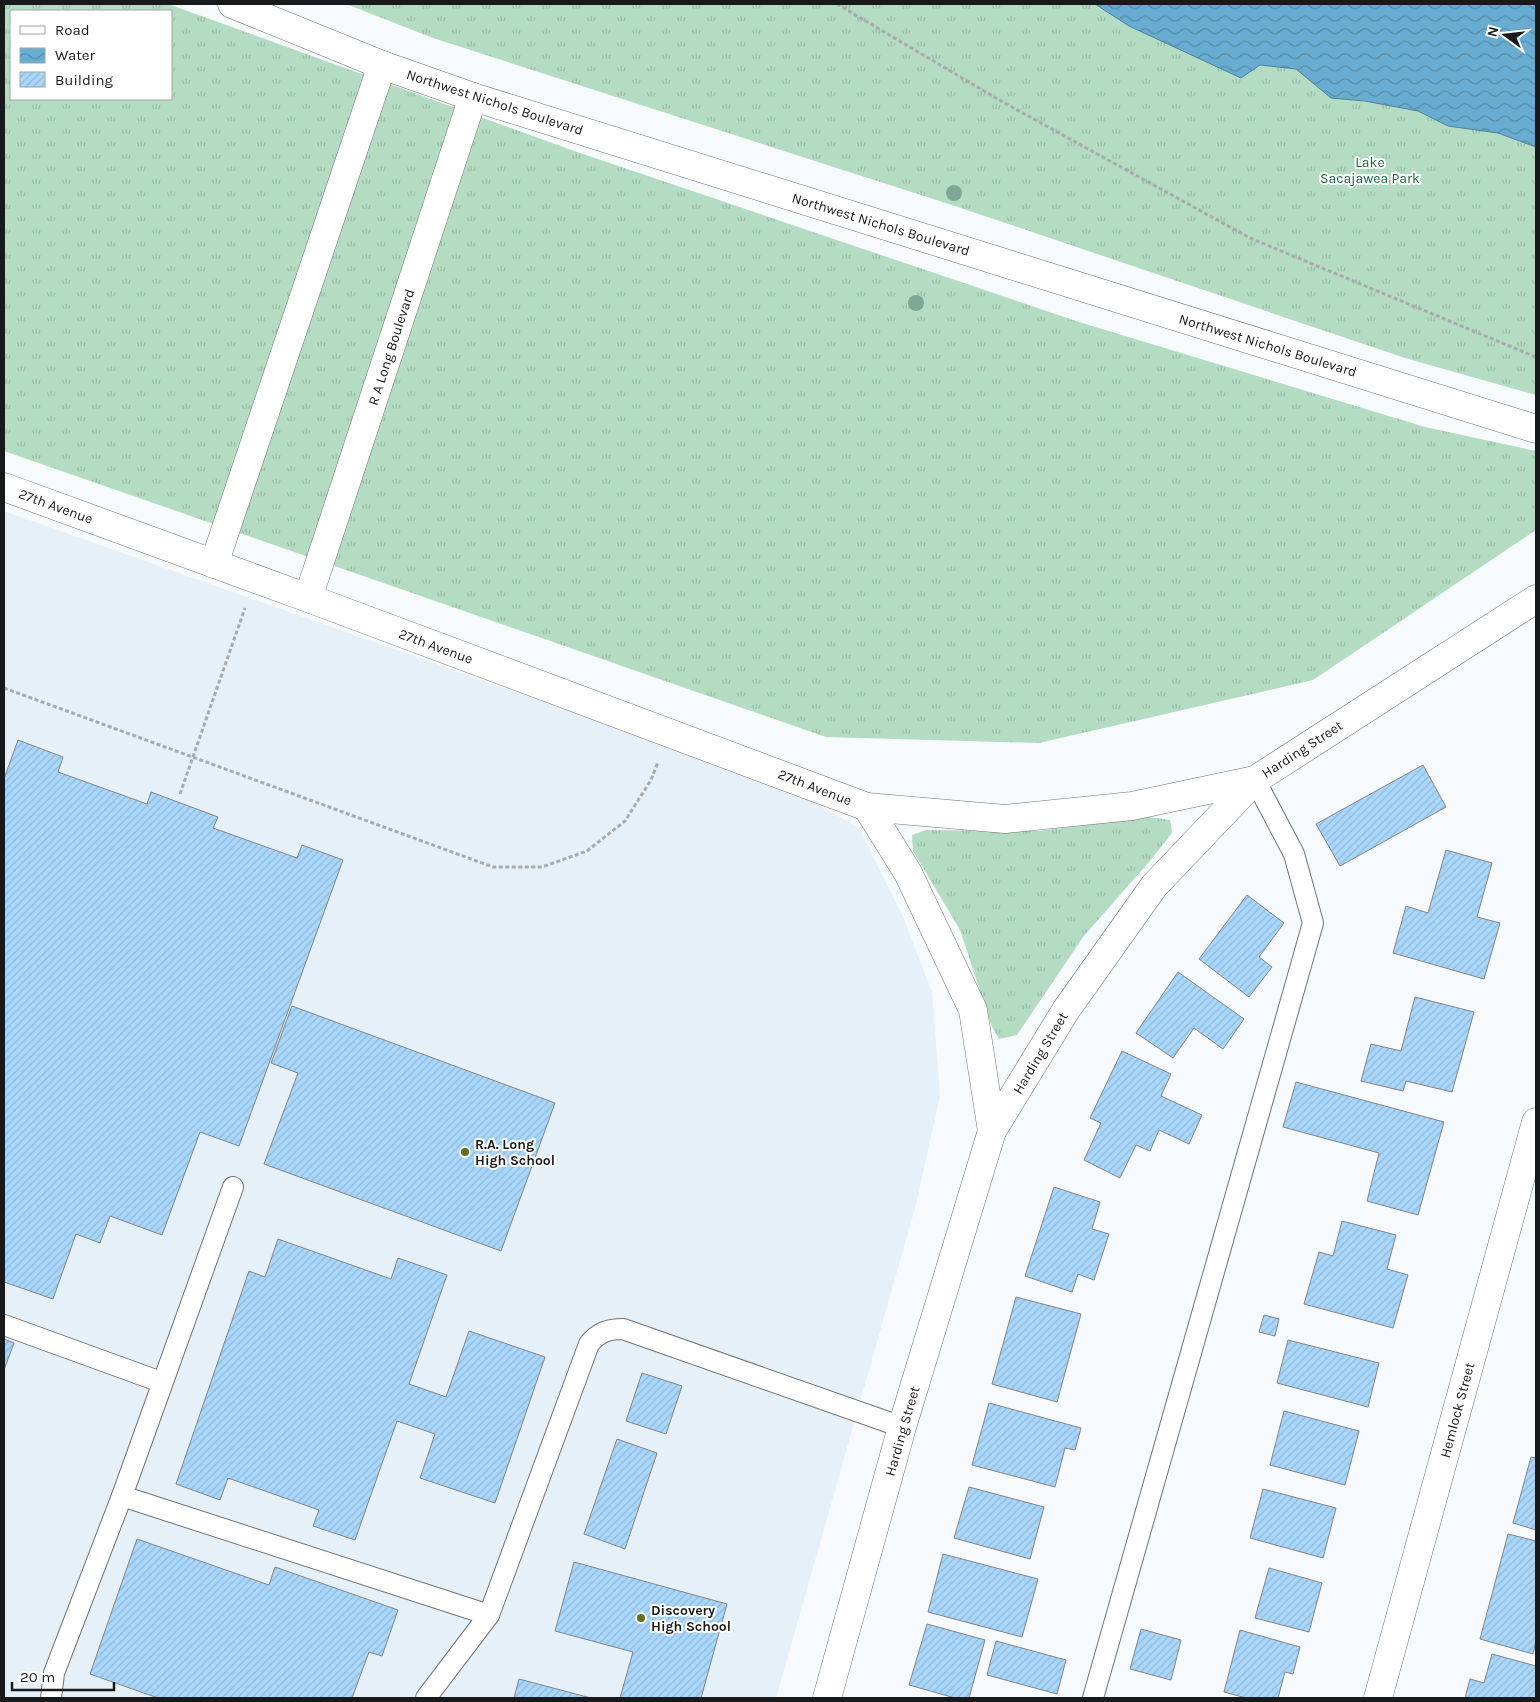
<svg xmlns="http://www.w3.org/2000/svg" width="1540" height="1702" font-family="Karla,sans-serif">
<defs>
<pattern id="grass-tufts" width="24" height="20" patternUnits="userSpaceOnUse" patternTransform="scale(1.25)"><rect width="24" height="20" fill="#b4dcc2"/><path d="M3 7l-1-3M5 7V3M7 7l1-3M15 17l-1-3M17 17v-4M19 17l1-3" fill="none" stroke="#9abca6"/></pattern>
<pattern id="water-waves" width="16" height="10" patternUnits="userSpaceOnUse" patternTransform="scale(1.25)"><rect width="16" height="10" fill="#68add1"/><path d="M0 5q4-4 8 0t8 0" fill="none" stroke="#558ca9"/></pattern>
<pattern id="building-hatch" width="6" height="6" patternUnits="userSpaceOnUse" patternTransform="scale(1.25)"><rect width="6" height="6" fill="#a9d7fb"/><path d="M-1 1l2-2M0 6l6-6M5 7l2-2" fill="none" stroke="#91b8d7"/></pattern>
</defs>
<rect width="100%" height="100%" fill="#f6fafd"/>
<polygon fill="#e5f0f8" points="4,511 790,789 859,828 903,917 932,992 940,1096 915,1208 776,1698 4,1698"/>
<g fill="url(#grass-tufts)" fill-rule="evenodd">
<path d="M4,4h164l409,148 502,170 346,105 111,24v79l-223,150 -274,63 -213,-6 -822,-286zM11,11h160v88h-160z"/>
<polygon points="346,4 1536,4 1536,395 1405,358 955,206 433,38"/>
<polygon points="1149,817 1170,820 1172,833 1149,862 1083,937 1017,1035 999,1039 992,1027 960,930 913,851 912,835 926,830 1038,831"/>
</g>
<polygon fill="url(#water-waves)" stroke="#50819a" points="1095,4 1536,4 1536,147 1498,133 1448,126 1418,111 1365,101 1331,98 1296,69 1260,65 1241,78 1129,26"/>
<g fill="url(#building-hatch)" stroke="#818588">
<polygon points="18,740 63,757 58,772 147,804 151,792 218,817 213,828 297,858 302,845 343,860 239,1146 200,1132 162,1235 110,1216 100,1243 76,1234 53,1299 4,1282 4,779"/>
<polygon points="1423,765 1446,807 1340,866 1316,824"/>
<polygon points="1446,850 1492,863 1477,917 1500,923 1484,979 1393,953 1406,906 1428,913"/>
<polygon points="1247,895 1284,923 1259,957 1272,967 1249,997 1199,959"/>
<polygon points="1178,972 1244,1019 1223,1049 1194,1028 1173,1058 1136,1033"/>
<polygon points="1415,997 1474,1012 1452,1092 1406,1081 1403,1091 1361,1081 1371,1044 1401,1051"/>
<polygon points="292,1006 555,1103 501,1251 264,1164 298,1073 271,1063"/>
<polygon points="1122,1051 1171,1074 1161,1096 1202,1115 1189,1144 1159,1130 1150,1151 1136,1145 1120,1178 1084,1160 1101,1123 1090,1118"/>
<polygon points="1296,1082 1444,1122 1418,1215 1367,1201 1379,1153 1283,1127"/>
<polygon points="1054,1187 1100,1202 1092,1229 1109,1234 1094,1280 1078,1274 1072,1292 1025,1276"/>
<polygon points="1342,1221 1396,1235 1387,1269 1408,1275 1393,1328 1304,1304 1319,1252 1333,1256"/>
<polygon points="278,1239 391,1279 398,1258 447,1275 409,1384 446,1397 469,1331 545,1357 495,1503 420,1478 435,1434 397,1421 355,1540 313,1526 319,1510 228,1478 220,1500 176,1484 249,1271 265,1277"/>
<polygon points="1016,1297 1081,1314 1057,1402 992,1384"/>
<polygon points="1264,1315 1279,1319 1275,1336 1259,1332"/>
<polygon points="4,1339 14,1343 4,1370"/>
<polygon points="1288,1340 1379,1363 1368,1407 1277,1383"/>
<polygon points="642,1373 682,1386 666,1434 626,1421"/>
<polygon points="989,1403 1081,1428 1075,1450 1065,1448 1055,1487 972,1465"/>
<polygon points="1284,1411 1359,1431 1345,1485 1270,1465"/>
<polygon points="617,1439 657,1453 625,1549 584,1534"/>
<polygon points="1531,1457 1536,1458 1536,1530 1513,1523"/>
<polygon points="969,1487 1044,1507 1030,1559 954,1538"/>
<polygon points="1263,1489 1336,1508 1323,1558 1250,1538"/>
<polygon points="1508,1534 1536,1541 1536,1641 1533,1654 1480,1639"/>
<polygon points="137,1539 269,1585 275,1567 398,1610 382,1656 369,1652 352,1698 158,1698 90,1674"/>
<polygon points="943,1554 1038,1579 1022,1637 928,1612"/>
<polygon points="574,1562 727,1604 701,1698 620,1698 633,1652 555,1631"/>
<polygon points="1269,1568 1322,1583 1309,1632 1255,1618"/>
<polygon points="927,1624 985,1640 969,1698 955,1698 909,1685"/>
<polygon points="1141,1629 1181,1640 1171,1680 1130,1669"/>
<polygon points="1240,1630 1300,1647 1293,1674 1285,1672 1278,1698 1246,1698 1224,1692"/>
<polygon points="996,1641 1066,1660 1057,1694 987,1675"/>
<polygon points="1492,1654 1536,1666 1536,1698 1465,1698 1470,1679 1484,1683"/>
<polygon points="519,1679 591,1698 514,1698"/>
</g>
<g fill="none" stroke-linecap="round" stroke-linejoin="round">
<g stroke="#707376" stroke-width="22">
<g id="service">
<polyline points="4,1325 161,1382"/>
<polyline points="122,1496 489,1615"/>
<polyline points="51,1698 54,1673 122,1496 233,1187"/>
<path d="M426,1698l63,-83 100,-271c10,-12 19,-15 34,-15l279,98"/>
<polyline points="1093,1698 1313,923 1294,854 1255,780"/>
</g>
</g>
<g stroke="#707376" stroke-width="29">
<g id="minor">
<polyline points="4,487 308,598 867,807 908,873 973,1010 992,1131"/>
<polyline points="214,564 382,65"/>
<polyline points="308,598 473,97"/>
<polyline points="867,807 1005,819 1132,806 1255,780"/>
<polyline points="827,1698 902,1427 992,1131 1066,1010 1154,886 1255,780 1536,599"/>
<polyline points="1378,1698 1536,1122"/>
</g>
</g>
<g stroke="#707376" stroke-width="29">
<polyline id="secondary" points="232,4 382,65 473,97 1536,429"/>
</g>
<g stroke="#a8abad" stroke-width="3" stroke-dasharray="4 2.5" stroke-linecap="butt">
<polyline points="837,4 1001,101 1250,238 1536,357"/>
<polyline points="4,688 493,867 542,867 587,851 625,821 651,780 658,762"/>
<polyline points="180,794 245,608"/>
</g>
<use href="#service" stroke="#fff" stroke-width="20"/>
<use href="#minor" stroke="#fff" stroke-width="28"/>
<use href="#secondary" stroke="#fff" stroke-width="28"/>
</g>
<g fill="#7fa996">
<circle cx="954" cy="193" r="8"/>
<circle cx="916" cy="303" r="8"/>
</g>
<g fill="#63701b" stroke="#fff" stroke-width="2">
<circle cx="465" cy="1152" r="5"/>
<circle cx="641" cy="1618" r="5"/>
</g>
<g text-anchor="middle" stroke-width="4" stroke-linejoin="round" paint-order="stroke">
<g font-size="14" fill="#17191a" stroke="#fff">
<text transform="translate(495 102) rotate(18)" y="5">Northwest Nichols Boulevard</text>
<text transform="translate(881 224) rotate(17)" y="5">Northwest Nichols Boulevard</text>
<text transform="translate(1268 345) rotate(17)" y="5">Northwest Nichols Boulevard</text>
<text transform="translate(391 347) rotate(-72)" y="5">R A Long Boulevard</text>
<text transform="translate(56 506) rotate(20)" y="5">27th Avenue</text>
<text transform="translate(436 646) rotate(20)" y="5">27th Avenue</text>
<text transform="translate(1302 749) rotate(-33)" y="5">Harding Street</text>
<text transform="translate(815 787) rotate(21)" y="5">27th Avenue</text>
<text transform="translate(1040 1053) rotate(-59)" y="5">Harding Street</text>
<text transform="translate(1457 1410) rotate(-75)" y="5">Hemlock Street</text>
<text transform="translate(902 1431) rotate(-74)" y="5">Harding Street</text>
</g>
<g font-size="14" fill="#1d6641" stroke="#fff">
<text x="1370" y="167">Lake<tspan x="1370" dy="16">Sacajawea Park</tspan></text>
</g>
<g font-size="14" font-weight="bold" fill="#17191a" stroke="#fff" text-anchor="start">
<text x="475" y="1149">R.A. Long<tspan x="475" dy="16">High School</tspan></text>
<text x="651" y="1615">Discovery<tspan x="651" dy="16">High School</tspan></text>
</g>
</g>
<rect width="1540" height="1702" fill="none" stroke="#17191a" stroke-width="10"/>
<rect x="10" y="10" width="162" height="90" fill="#ffffff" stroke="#a2a3a3"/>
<rect x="20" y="26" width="25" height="8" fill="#ffffff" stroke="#a2a3a3"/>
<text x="55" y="35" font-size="15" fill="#17191a">Road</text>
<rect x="20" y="48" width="25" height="15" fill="url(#water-waves)" stroke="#a2a3a3"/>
<text x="55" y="60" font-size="15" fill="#17191a">Water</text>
<rect x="20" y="72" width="25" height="15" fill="url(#building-hatch)" stroke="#a2a3a3"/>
<text x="55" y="85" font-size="15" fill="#17191a">Building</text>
<g transform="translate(1505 35) rotate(285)" stroke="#ffffff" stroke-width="4" paint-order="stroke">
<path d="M0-4L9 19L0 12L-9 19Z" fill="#17191a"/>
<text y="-8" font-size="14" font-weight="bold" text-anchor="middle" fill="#17191a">N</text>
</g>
<path d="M12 1682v8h102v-8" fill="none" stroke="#17191a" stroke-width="2.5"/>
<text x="20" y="1682" font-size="15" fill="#17191a" stroke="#ffffff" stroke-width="4" paint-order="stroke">20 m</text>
</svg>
